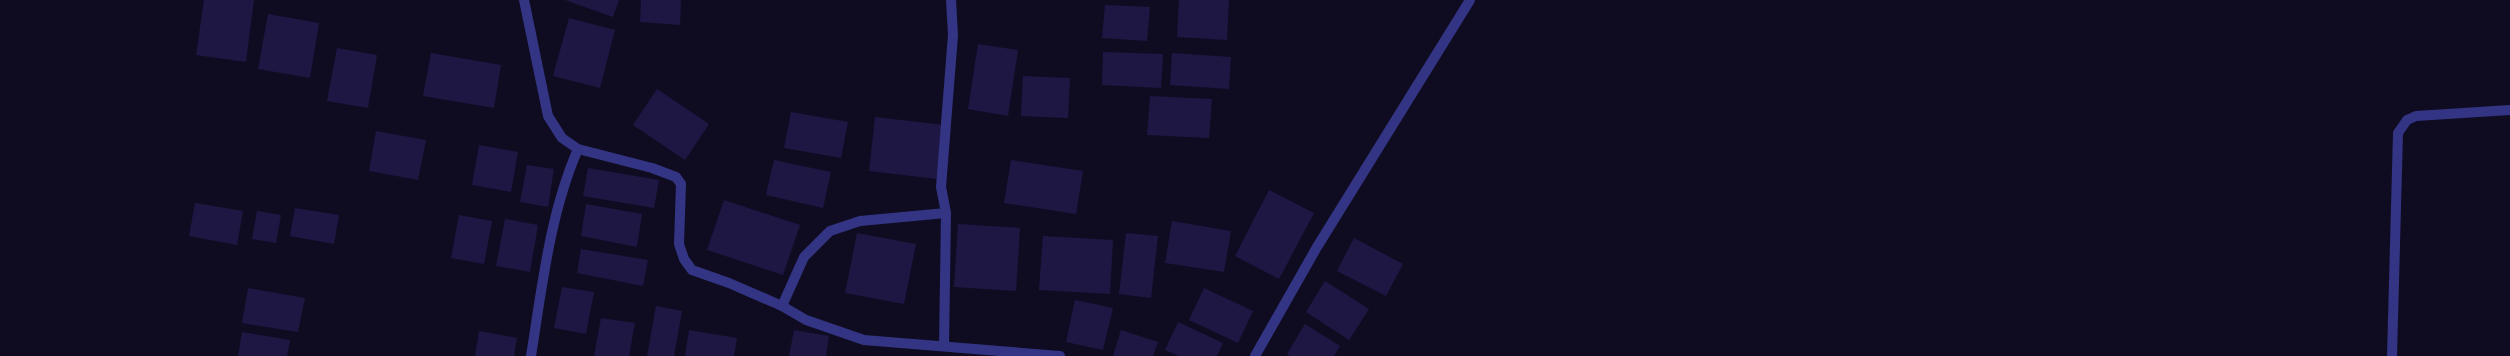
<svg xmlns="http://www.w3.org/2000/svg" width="2510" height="356" font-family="'Open Sans',sans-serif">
<rect width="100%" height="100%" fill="#0f0c22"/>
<g fill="#1e1744">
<polygon points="204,0 254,0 246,62 196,55"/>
<polygon points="565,0 619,0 613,17"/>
<polygon points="641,0 681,0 680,25 640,22"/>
<polygon points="1179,0 1229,0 1227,40 1177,37"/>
<polygon points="1105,5 1150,7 1147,41 1102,38"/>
<polygon points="268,14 319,23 310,78 258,69"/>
<polygon points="569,18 615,30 600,88 553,76"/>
<polygon points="978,44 1018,50 1008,116 968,109"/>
<polygon points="337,48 377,55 368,108 327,101"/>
<polygon points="1103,52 1163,54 1161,88 1102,85"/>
<polygon points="431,53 501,65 494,108 423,96"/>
<polygon points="1172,53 1231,57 1229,89 1170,85"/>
<polygon points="1023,76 1070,78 1068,118 1021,116"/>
<polygon points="657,89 709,124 685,160 633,125"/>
<polygon points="1150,96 1212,99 1209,138 1147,135"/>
<polygon points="791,112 848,122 841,158 784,148"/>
<polygon points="875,117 944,125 937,179 869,171"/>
<polygon points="376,131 426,140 418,180 369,171"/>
<polygon points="479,145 518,152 511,192 472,185"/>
<polygon points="774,160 831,172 823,208 766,195"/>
<polygon points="1011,160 1083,171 1076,214 1004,203"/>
<polygon points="527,165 554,169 548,207 520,202"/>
<polygon points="588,168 659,180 654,208 583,196"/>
<polygon points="1269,190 1314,213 1279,279 1235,256"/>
<polygon points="724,200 800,225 783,275 707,250"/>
<polygon points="195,203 243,211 237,245 189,236"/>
<polygon points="586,204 642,214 637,247 581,236"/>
<polygon points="295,208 339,215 334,244 290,236"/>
<polygon points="257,211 281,215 276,243 252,239"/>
<polygon points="459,215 492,221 484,264 451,258"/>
<polygon points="505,219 538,225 530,272 496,266"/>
<polygon points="1172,221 1231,231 1224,272 1165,263"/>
<polygon points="958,224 1020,228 1016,291 954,287"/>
<polygon points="857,233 916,244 904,304 845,293"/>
<polygon points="1126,233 1158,236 1151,298 1119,294"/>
<polygon points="1043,236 1113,240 1110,294 1039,290"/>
<polygon points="1354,238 1403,264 1386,296 1337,271"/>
<polygon points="581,249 648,260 643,286 577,273"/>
<polygon points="1325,281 1369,309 1349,340 1306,312"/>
<polygon points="562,287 594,292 586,334 554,328"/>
<polygon points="248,288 305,298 298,332 242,323"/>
<polygon points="1204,288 1253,311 1238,343 1189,320"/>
<polygon points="1075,300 1113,308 1103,350 1066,342"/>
<polygon points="656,306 682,311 674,356 647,356"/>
<polygon points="601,318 635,323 629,356 594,356"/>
<polygon points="1178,322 1223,343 1217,356 1179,356 1165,350"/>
<polygon points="1305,324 1340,346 1334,356 1290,356 1287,354"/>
<polygon points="689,330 737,338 734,356 685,356"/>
<polygon points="794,330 829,336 826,356 789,356"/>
<polygon points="1121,330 1158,342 1153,356 1113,356"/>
<polygon points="479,331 517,338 514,356 475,356"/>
<polygon points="242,332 290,340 287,356 238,356"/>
</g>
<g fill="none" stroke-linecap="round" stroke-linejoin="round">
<g stroke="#343484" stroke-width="10">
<polyline points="524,0 548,116 562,138 578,149 652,168 676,177 681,184 679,244 684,259 692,270 729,283 782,306 806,320 864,340 1060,356"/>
<polyline points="782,306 804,257 830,231 860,221 946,213"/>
<polyline points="944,346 946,213 941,187 953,35 951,0"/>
<path d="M531,356c11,-69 19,-143 47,-207"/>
<polyline points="1255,356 1317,247 1470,0"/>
<polyline points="2392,356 2398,133 2407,120 2416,116 2510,110"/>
</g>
</g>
</svg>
